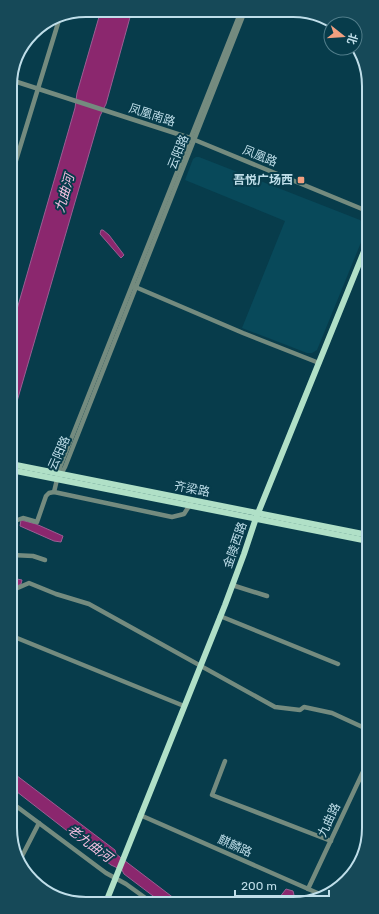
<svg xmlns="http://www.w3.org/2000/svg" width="379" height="914" font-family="Rubik,'Noto Sans SC',sans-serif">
<rect width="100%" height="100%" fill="#073c4b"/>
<polygon fill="#08495a" points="196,157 199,157 360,220 365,225 366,230 364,235 317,350 312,353 307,353 242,328 285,221 185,180 193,159"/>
<g fill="#8b276e" stroke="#9b5e93">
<polygon points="101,10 132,10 106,104 100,116 11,422 11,330 75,108 77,93"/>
<polygon points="101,230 103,230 109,235 124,255 121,258 100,234"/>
<polygon points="21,520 36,524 63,536 61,542 54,541 20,526"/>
<polygon points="12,578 22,580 21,584 17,586 12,585"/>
<polygon points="12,772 115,850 116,854 179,902 161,902 124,874 122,870 111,865 12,788"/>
<polygon points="286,889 293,891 294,895 290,902 276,902"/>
</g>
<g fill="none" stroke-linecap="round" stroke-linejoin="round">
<g stroke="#748b7f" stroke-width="4.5">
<polyline points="11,80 190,138 367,211"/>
<polyline points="10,180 59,20"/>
<polyline points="133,286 243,333 319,363"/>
<polyline points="60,476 65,467 245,11"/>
<polyline points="191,503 184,514 172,517 54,492 60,467 241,11"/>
<polyline points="12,522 23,518 37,522 46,496 49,493 54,492"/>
<polyline points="12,555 33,556 45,560"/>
<polyline points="232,585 267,596"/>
<polyline points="12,590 13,590 29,583 56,594 89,604 275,707 300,710 304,707 332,713 369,730"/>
<polyline points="220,616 338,664"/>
<polyline points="12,636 184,706"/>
<polyline points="225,761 212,795 331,841"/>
<polyline points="12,803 106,873 126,884 151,902"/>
<polyline points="140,815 322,895"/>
<polyline points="20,860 39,823"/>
<polyline points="308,889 369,759"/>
</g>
<g stroke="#b0e0c7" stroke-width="6">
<polyline points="11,464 368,535"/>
<polyline points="11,470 368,541"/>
<polyline points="106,902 225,605 244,554 256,518 367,244"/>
</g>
</g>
<rect fill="#f2a080" stroke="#073c4b" stroke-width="1.5" x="297" y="176" width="8" height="8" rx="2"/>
<g text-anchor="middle" stroke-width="4" stroke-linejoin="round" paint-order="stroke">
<g font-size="12" fill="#bfdee9" stroke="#073c4b">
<text transform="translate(152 115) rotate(18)" y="4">凤凰南路</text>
<text transform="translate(178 152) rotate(-68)" y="4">云阳路</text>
<text transform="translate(260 156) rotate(22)" y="4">凤凰路</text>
<text transform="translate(59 453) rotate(-66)" y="4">云阳路</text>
<text transform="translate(192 489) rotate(11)" y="4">齐梁路</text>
<text transform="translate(235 545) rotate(-71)" y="4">金陵西路</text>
<text transform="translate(329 820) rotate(-65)" y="4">九曲路</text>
<text transform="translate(235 846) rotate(24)" y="4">麒麟路</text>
</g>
<g font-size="12" font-weight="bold" fill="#bfdee9" stroke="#073c4b" text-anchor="end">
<text x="293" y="184">吾悦广场西</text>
</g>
<g font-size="13" font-style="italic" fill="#f5bfe0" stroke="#073c4b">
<text transform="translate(64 193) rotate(-74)" y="5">九曲河</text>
<text transform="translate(90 843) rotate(37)" y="5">老九曲河</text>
</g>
</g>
<path d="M0 0H379V914H0ZM86 17H293A69 69 0 0 1 362 86V828A69 69 0 0 1 293 897H86A69 69 0 0 1 17 828V86A69 69 0 0 1 86 17Z" fill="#164958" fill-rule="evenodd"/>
<path fill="none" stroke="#bfdee9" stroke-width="2" d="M86 17H293A69 69 0 0 1 362 86V828A69 69 0 0 1 293 897H86A69 69 0 0 1 17 828V86A69 69 0 0 1 86 17Z"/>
<g transform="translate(343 36) rotate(107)"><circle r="19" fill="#073c4b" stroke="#517d8a"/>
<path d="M0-3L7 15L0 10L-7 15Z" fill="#f2a080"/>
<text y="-6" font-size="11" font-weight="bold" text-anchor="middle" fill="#bfdee9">北</text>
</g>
<path d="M235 890v6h94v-6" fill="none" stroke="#bfdee9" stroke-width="2"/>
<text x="241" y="890" font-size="12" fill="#bfdee9" stroke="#073c4b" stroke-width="3" paint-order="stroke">200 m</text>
</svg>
